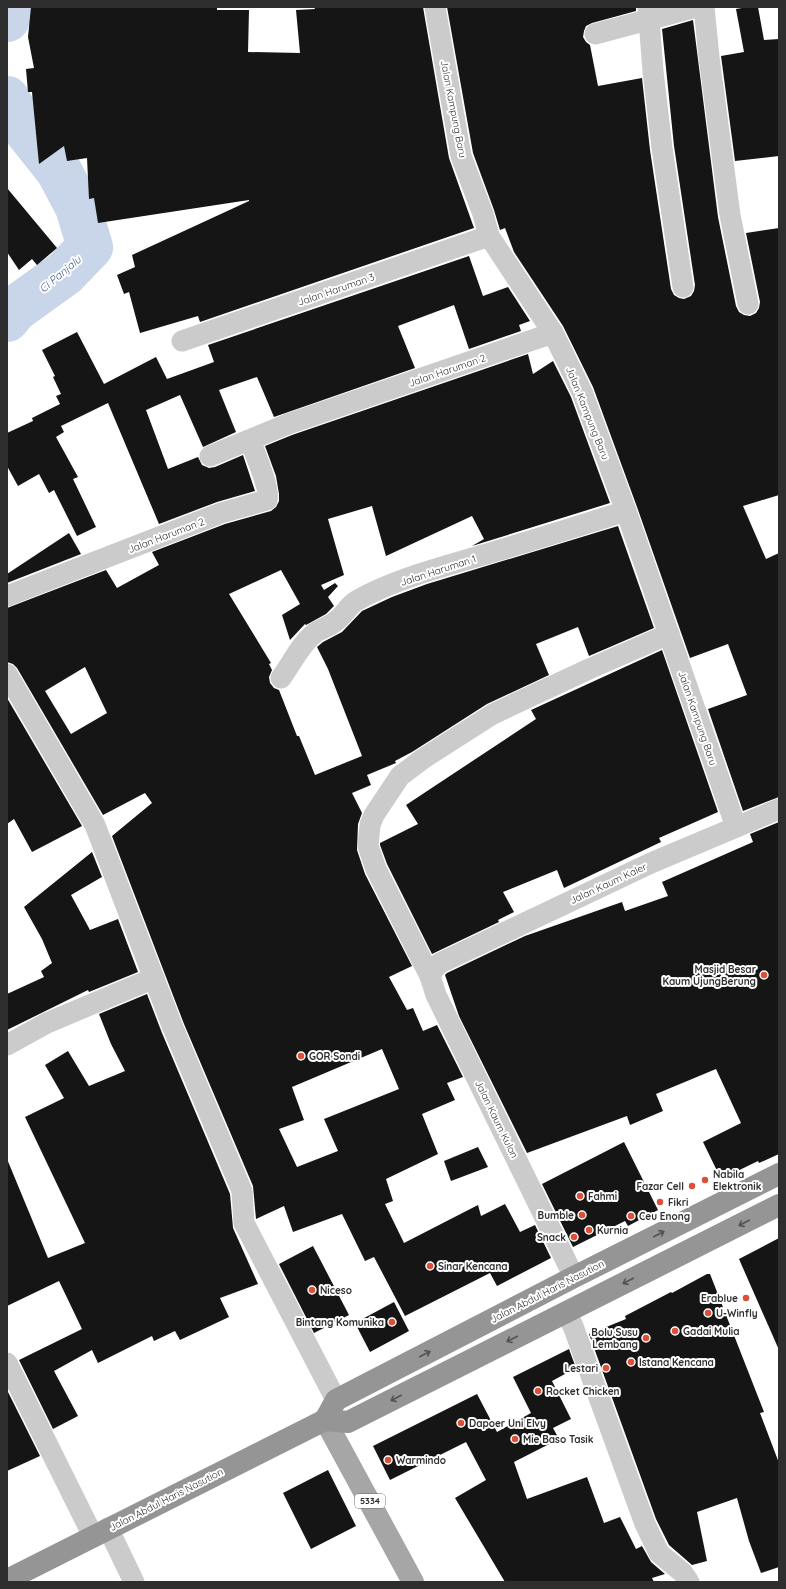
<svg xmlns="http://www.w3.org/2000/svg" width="786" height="1589" font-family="Quicksand,sans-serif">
<rect width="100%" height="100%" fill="#fff"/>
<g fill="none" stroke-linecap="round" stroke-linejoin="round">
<g stroke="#c9d6ea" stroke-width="46">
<polyline points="7,19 10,7"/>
<polyline points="7,99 20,122 59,171 78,207 90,247 65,273 15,309 7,319"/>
</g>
</g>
<g fill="#151515" fill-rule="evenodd">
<polygon points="31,7 217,7 217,10 249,10 248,52 300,53 296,10 315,9 314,7 423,7 449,158 474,228 200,322 198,316 140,333 129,292 124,294 117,275 135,267 132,255 249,201 249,200 98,223 94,198 89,199 87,158 67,161 64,146 39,164 32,92 28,92 26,69 34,68 28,37"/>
<polygon points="447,7 636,7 636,11 592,23 586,26 584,31 583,37 586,42 590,45 598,86 642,78 650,150 671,289 674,295 679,298 684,299 691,296 694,291 695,285 674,146 662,29 693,20 718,217 736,306 739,312 744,315 750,316 756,313 759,308 760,302 746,233 779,228 779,495 743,506 766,559 779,553 779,797 743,811 708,709 747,695 728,644 690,658 637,507 593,387 563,326 514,252 505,228 500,230 494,210 473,153"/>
<polygon points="748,7 758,7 764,40 779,39 779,156 735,161 721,56 744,52 736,9"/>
<polygon points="7,188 57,248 37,265 32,259 19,270 7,252"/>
<polygon points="469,256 483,296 508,287 530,321 519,325 521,331 469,349 454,305 398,326 415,368 274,417 257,377 219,390 236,432 203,447 180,395 146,410 168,469 198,457 202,465 209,468 215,467 243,455 255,491 217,502 159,524 108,403 61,426 64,432 56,437 78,477 73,479 96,527 77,536 54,490 49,493 39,474 18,486 7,466 7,433 33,421 32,418 60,404 56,396 61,394 53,377 55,376 42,350 77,332 104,384 156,357 167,379 214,362 208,345"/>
<path d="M528,354l5,20 20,-13 18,36 39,106 -138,43 12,-7 -12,-23 -86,40 -14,-50 -44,13 16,56 -23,10 3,5 11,-7 3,3 -10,11 6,9 -8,8 -20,11 -1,-1 -15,16 -8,-25 18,-11 -19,-34 -52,24 42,69 -2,1 3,6 -3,7 1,6 4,5 5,2 18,46h2l16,39 47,-19 -34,-87 -11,-22 6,-5 19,-10 20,-21 30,-14 35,-13 191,-58 36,102 -65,28 -11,-29 -42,17 13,31 -62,29 -75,48 -17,9 1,2 -29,12 4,10 -19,8 10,20 -4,11 -1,26 8,24 47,92 -23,11 18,33 6,-2 10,23 14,-6 26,52 -16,6 8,17 -33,14 16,40 -52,25 7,22 -8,3 19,39 74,-38 3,11 24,-12 15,28 15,-7 16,33 -54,28 -7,-13 -85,43 -31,-59 -9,4 -23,-47 -49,18 -9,-26 -28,13 -3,-33 -69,-162 -72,-188 40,-33 -7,-10 -42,22 -86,-147 -4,-4 -6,-2v-54l99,-38 11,18 42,-23 -7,-13 73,-28 46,-13 5,-4 3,-6v-7l-3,-18 -11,-30 27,-11zM85,667l22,46 -36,21 -26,-43zM382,1049l17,40 -75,30 14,32 -41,16 -18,-38 25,-9 -12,-33z"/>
<polygon points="69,533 81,554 7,583 7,574"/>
<polygon points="662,650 718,812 659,838 661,842 564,888 557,870 503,892 514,912 498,920 499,922 432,954 387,864 380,845 380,843 418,824 406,805 536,719 531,710"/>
<polygon points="7,698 82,826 32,852 14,819 7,824"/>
<polygon points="779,822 779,1154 759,1163 758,1161 721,1179 703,1142 741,1123 716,1069 656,1094 663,1111 630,1125 627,1116 527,1153 459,1016 445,975 447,973 525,936 622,902 625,911 668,896 662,882 753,842 750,834"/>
<polygon points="92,852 102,877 71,895 90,930 118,919 138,972 89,992 88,990 7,1030 7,994 44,977 41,971 52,963 42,939 24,907"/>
<polygon points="147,994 162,1033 230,1194 233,1228 258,1284 220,1298 229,1317 180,1340 175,1331 154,1341 152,1336 98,1363 92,1350 54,1371 78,1416 53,1429 19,1360 82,1329 59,1281 7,1306 7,1159 48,1258 85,1243 25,1117 64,1098 45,1065 68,1051 89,1086 125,1071 111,1044 99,1014"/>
<polygon points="624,1142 658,1210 628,1226 625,1221 573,1247 542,1184"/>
<polygon points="478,1147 488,1167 451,1181 444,1161"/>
<polygon points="779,1238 779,1350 739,1259"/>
<polygon points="313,1246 349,1315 314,1333 279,1264"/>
<polygon points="707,1274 710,1274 764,1412 760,1413 779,1463 779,1567 761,1573 749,1541 737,1498 697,1512 707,1561 692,1565 669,1545 656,1519 589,1334 626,1319 625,1316 671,1292 672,1293"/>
<polygon points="394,1302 409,1331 370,1352 355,1323"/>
<polygon points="569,1349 576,1368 552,1381 571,1419 553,1428 559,1439 514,1462 527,1499 587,1477 604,1523 620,1517 636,1549 642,1546 651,1562 665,1574 652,1578 654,1582 505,1582 455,1498 486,1480 466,1442 390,1480 373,1446 477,1394 497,1432 531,1413 513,1377"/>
<polygon points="7,1390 40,1456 7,1471"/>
<polygon points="328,1470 356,1526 311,1549 283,1493"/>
</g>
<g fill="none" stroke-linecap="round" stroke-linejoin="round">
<g stroke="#cbcbcb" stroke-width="21">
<polyline points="435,7 461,156 483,214 489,236 553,333 582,392 626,511 736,827"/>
<polyline points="648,7 653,71 662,148 683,287"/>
<polyline points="704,7 709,57 730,215 748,304"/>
<polyline points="595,34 696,7"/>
<polyline points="182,341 489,236"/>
<polyline points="210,456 288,424 553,333"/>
<path d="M7,596l214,-83 46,-13c4,-9 -13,-49 -17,-60"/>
<polyline points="7,674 95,825 173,1028 242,1191 244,1223 336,1400"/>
<path d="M281,678c11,-15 20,-35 35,-46 7,-4 15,-6 21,-12 7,-5 12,-15 19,-19 39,-23 94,-36 137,-49 44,-13 89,-27 133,-41"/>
<polyline points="430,976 376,869 368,846 370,825 374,815 400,776 424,758 493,714 589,669 669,634"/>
<polyline points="7,1045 47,1023 154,978"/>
<polyline points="574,1277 436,995 430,976 434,969 440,963 651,863 779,809"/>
<polyline points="566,1312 573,1326 645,1524 659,1553 683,1573 689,1582"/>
<polyline points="7,1363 93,1536"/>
<polyline points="108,1528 134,1582"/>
</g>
<polyline stroke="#a6a6a6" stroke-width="22" points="325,1420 413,1582"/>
<g stroke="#959595" stroke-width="22">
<polyline points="325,1420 336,1400 574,1277 779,1174"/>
<polyline points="7,1580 325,1420 348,1422 779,1205"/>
</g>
</g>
<defs><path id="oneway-shaft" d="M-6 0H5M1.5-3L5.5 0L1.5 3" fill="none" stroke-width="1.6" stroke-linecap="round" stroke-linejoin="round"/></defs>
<g stroke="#525252">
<use href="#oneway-shaft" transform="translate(744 1223) rotate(153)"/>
<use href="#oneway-shaft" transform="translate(659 1234) rotate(-27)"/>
<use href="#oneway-shaft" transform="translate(628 1281) rotate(153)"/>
<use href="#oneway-shaft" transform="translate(512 1339) rotate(153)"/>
<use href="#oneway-shaft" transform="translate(425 1354) rotate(-27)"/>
<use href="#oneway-shaft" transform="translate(396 1398) rotate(153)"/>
</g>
<g fill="#dc4f39" stroke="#fff" stroke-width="1.5">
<circle cx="764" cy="975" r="4"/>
<circle cx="301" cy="1056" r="4"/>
<circle cx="705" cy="1180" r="4"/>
<circle cx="692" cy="1186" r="4"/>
<circle cx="580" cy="1196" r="4"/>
<circle cx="660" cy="1202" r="4"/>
<circle cx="582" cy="1215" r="4"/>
<circle cx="631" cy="1216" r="4"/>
<circle cx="589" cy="1230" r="4"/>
<circle cx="574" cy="1237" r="4"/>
<circle cx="430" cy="1266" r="4"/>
<circle cx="312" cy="1290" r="4"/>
<circle cx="746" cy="1298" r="4"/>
<circle cx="708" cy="1313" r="4"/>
<circle cx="392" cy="1322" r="4"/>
<circle cx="675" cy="1331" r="4"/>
<circle cx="646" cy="1338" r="4"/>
<circle cx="631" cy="1362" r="4"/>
<circle cx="606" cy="1368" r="4"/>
<circle cx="538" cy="1391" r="4"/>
<circle cx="461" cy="1423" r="4"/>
<circle cx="515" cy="1439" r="4"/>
<circle cx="388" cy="1460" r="4"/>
</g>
<g text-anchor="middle" stroke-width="4" stroke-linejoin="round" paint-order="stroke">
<rect fill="#fff" stroke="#6d6d6d" stroke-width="1" x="355" y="1494" width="30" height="14" rx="3"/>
<g font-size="9" font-weight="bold" fill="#2e2e2e">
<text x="370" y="1504">5334</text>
</g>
<g font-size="10" fill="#2e2e2e" stroke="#fff">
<text transform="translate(454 109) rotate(79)" y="4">Jalan Kampung Baru</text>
<text transform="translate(336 289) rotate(-19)" y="4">Jalan Haruman 3</text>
<text transform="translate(447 370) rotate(-19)" y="4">Jalan Haruman 2</text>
<text transform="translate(588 413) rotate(68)" y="4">Jalan Kampung Baru</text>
<text transform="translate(166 535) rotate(-21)" y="4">Jalan Haruman 2</text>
<text transform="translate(438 570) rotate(-18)" y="4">Jalan Haruman 1</text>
<text transform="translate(698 718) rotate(71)" y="4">Jalan Kampung Baru</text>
<text transform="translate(608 883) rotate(-25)" y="4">Jalan Kaum Kaler</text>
<text transform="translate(497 1119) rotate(64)" y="4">Jalan Kaum Kulon</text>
<text transform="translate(547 1291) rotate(-27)" y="4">Jalan Abdul Haris Nasution</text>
<text transform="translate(166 1499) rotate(-27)" y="4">Jalan Abdul Haris Nasution</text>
</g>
<g font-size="10" font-weight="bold" fill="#2e2e2e" stroke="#fff" text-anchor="start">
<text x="756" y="973" text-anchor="end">Masjid Besar<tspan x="756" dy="12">Kaum UjungBerung</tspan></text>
<text x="309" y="1060">GOR Sondi</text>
<text x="713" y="1178">Nabila<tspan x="713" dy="12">Elektronik</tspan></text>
<text x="684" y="1190" text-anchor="end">Fazar Cell</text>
<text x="588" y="1200">Fahmi</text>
<text x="668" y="1206">Fikri</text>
<text x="574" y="1219" text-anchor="end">Bumble</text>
<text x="639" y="1220">Ceu Enong</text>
<text x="597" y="1234">Kurnia</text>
<text x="566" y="1241" text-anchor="end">Snack</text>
<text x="438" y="1270">Sinar Kencana</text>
<text x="320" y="1294">Niceso</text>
<text x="738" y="1302" text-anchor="end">Erablue</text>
<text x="716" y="1317">U-Winfly</text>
<text x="384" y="1326" text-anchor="end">Bintang Komunika</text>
<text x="683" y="1335">Gadai Mulia</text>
<text x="638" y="1336" text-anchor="end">Bolu Susu<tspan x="638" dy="12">Lembang</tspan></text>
<text x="639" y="1366">Istana Kencana</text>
<text x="598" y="1372" text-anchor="end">Lestari</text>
<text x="546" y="1395">Rocket Chicken</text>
<text x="469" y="1427">Dapoer Uni Elvy</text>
<text x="523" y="1443">Mie Baso Tasik</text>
<text x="396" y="1464">Warmindo</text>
</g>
<g font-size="11" font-style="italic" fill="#405e8c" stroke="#fff">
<text transform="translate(60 274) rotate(-40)" y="4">Ci Panjalu</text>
</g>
</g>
<rect width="786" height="1589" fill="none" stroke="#2e2e2e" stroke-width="16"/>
</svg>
